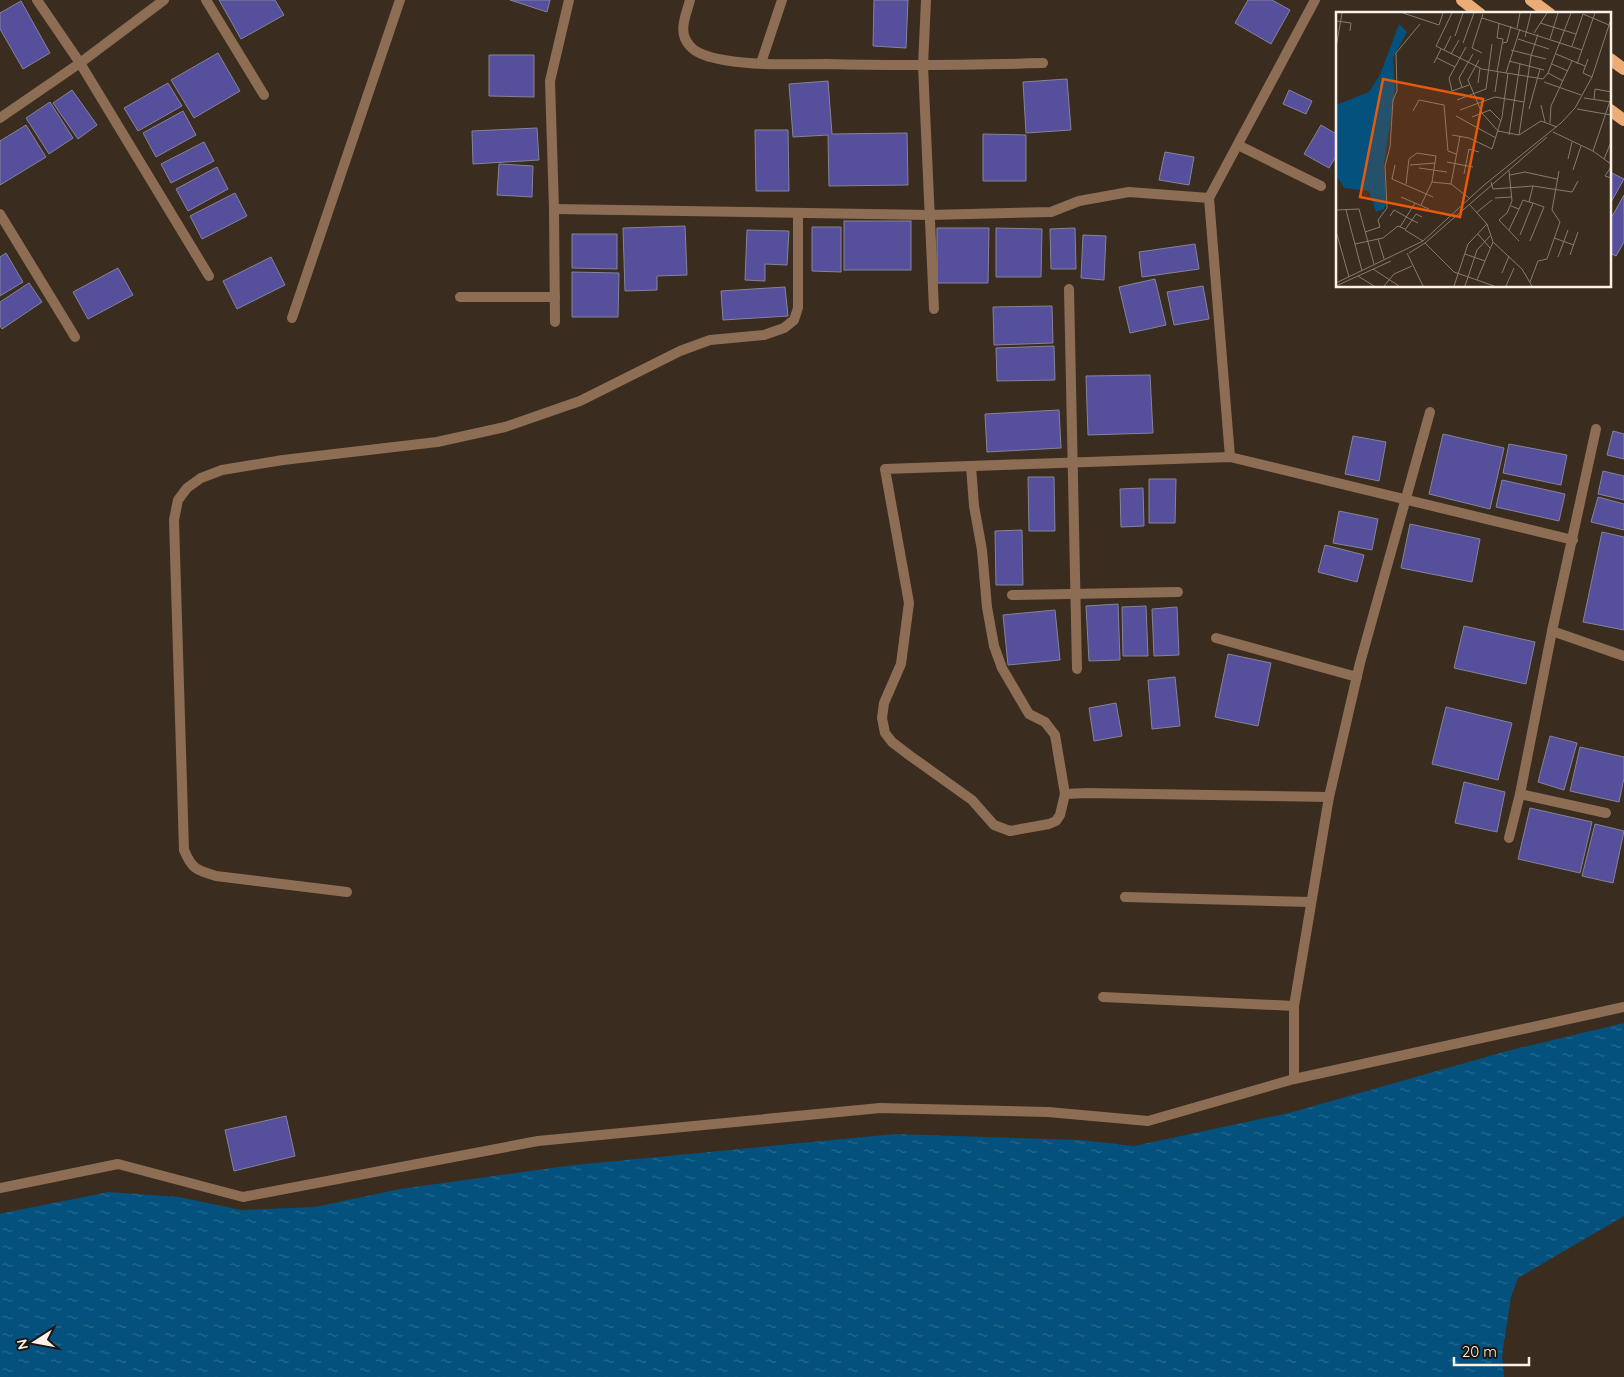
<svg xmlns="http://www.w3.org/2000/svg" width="1624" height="1377" font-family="Quicksand,sans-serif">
<defs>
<pattern id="water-ripples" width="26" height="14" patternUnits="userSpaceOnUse" patternTransform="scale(1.25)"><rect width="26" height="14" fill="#03517c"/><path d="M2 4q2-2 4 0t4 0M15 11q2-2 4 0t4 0" fill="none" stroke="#296a8f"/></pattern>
</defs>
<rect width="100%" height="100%" fill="#3a2c1e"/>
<polygon fill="url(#water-ripples)" points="1624,1023 1624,1216 1518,1278 1511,1297 1502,1356 1504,1377 0,1377 0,1214 3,1213 109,1192 179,1197 241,1210 315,1207 400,1189 574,1165 895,1134 1081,1140 1134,1146 1289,1113 1507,1051"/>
<g fill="#554f9c" stroke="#84849a">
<polygon points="219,0 275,0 284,15 241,39"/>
<polygon points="510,0 550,0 547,12"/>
<polygon points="874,0 908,0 906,48 873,46"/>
<polygon points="1248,0 1272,0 1290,10 1271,44 1235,23"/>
<polygon points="21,1 50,53 23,69 0,29 0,13"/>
<polygon points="218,53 240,91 194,118 171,80"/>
<polygon points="489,55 534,55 534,97 489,96"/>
<polygon points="1067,79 1071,130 1026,133 1023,82"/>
<polygon points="828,81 832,134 907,133 908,185 829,186 828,135 793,137 789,84"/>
<polygon points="168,83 182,106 138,131 124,108"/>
<polygon points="72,90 97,125 78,139 53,103"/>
<polygon points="1289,90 1312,101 1306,114 1283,104"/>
<polygon points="50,102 73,138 49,154 26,118"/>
<polygon points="183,111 196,135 156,157 143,133"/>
<polygon points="26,125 46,157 0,185 0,141"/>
<polygon points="1321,125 1338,135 1338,153 1329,168 1304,154"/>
<polygon points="537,128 539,160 473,164 472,131"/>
<polygon points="755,130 788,130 789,191 756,191"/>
<polygon points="983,134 1026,135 1026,181 983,181"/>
<polygon points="204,142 214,161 171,183 161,164"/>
<polygon points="1165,152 1194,157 1189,185 1159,180"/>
<polygon points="499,164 533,166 532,197 497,195"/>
<polygon points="217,167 228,189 188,211 176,189"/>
<polygon points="1610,172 1624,179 1610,204"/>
<polygon points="235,193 247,216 202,239 190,216"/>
<polygon points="1624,195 1624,242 1616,256 1610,253 1610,220"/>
<rect x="844" y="221" width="67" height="49"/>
<polygon points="685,226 687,275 657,276 657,290 625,291 623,228"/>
<polygon points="812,227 841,227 841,272 812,271"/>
<polygon points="937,228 989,228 988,283 937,283"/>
<polygon points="996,228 1042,229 1041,277 996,277"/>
<polygon points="1075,228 1076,269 1051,269 1050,229"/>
<polygon points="747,230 789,231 787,265 765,264 765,281 745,280"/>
<polygon points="572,234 617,234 617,269 572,268"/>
<polygon points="1083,235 1106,236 1104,280 1081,278"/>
<polygon points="1195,244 1199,269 1142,277 1139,252"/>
<polygon points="6,253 23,282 0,296 0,257"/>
<polygon points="271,257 285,285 237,309 223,281"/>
<polygon points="118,268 133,295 88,319 73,292"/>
<polygon points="572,272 619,273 618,317 572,317"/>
<polygon points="1155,279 1166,325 1130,333 1119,287"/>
<polygon points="29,283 42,302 2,329 0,326 0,302"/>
<polygon points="1203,286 1209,319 1174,325 1167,292"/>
<polygon points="785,287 788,316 723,320 721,291"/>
<polygon points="1052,306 1053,343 994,345 993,307"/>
<polygon points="1054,346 1055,380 997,381 996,348"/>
<polygon points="1150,375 1153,433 1088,435 1086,376"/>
<polygon points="1059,410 1061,448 987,452 985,414"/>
<polygon points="1613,431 1624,434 1624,459 1607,455"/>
<polygon points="1443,434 1504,448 1490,509 1429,494"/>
<polygon points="1353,436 1386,442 1379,481 1345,474"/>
<polygon points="1509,444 1567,455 1561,485 1503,473"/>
<polygon points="1603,471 1624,476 1624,500 1598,494"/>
<polygon points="1028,477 1054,477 1055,531 1029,531"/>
<polygon points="1149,479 1176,479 1175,523 1149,523"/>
<polygon points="1502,480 1565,494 1559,521 1496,507"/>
<polygon points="1143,488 1144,526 1121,527 1120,489"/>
<polygon points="1598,497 1624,504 1624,530 1591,522"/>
<polygon points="1339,511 1378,519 1372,550 1333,543"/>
<polygon points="1410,524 1480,539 1472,582 1401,568"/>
<polygon points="1022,530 1023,585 996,585 995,531"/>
<polygon points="1602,532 1624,537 1624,630 1583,622"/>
<polygon points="1325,545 1364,555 1357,582 1318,572"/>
<polygon points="1118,604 1120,660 1089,661 1086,606"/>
<polygon points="1146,606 1148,656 1123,656 1122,607"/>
<polygon points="1177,607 1179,655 1154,656 1152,609"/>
<polygon points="1055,610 1060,660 1008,665 1003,615"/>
<polygon points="1464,626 1535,642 1526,684 1454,668"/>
<polygon points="1228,654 1271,663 1258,726 1215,717"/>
<polygon points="1175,677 1180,726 1152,729 1148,680"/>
<polygon points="1116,703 1122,736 1094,741 1089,708"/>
<polygon points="1446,707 1512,723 1498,780 1432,764"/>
<polygon points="1550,736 1577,743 1564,790 1538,782"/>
<polygon points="1580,747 1624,757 1624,778 1619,802 1570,791"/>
<polygon points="1464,782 1505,792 1497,832 1455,823"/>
<polygon points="1530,808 1592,822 1580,873 1518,859"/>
<polygon points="1595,824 1624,831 1613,883 1582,876"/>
<polygon points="286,1116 295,1156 234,1171 225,1130"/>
</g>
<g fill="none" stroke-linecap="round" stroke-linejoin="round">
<g stroke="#8d6e54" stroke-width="10">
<polyline points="37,0 80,63 209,276"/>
<polyline points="206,0 264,95"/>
<path d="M690,0c-4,16 -13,32 0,46 7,9 23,12 34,14 34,6 69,4 103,4 72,2 144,1 216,-1"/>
<polyline points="926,0 923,66 934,309"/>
<polyline points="761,63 782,0"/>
<polyline points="0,118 80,63 164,0"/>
<polyline points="1238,145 1321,186"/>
<polyline points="554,209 930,215 1051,212 1079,201 1129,192 1209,198"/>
<polyline points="0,214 75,337"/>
<polyline points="1069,289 1077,669"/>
<polyline points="460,297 555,297"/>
<polyline points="292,318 400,0"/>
<polyline points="555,322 554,209 550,81 569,0"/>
<polyline points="1230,457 1209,198 1315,0"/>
<polyline points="971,466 974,506 982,550 987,607 994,646 1002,668 1029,714 1045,722 1055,735 1065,794"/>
<polyline points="1012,595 1178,592"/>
<polyline points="1552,631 1624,656"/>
<polyline points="1216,638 1357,677"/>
<polyline points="1520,794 1606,813"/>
<polyline points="1329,797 1087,793 1065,794 1060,815 1056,821 1049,824 1010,831 994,825 972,800 909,755 892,742 885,733 882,718 884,703 901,664 909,603 885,469 1230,457 1573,540"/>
<polyline points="1509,838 1520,794 1552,631 1596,429"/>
<path d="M347,892l-131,-16c-20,-6 -24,-7 -32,-26l-10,-330 4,-20 9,-12 14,-10 21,-8 61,-10 154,-18 68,-15 75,-26 100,-50 30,-11 54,-5 20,-7 10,-8 4,-12v-95"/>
<polyline points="1125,897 1311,902"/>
<polyline points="1103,997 1294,1006 1329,797 1360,663 1430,412"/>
<polyline points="1294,1079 1294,1006"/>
<polyline points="0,1188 118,1164 243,1197 538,1141 880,1108 1048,1112 1148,1121 1294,1079 1624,1007"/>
</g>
<g stroke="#ebac75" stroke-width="12">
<polyline points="1462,0 1480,14"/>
<polyline points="1531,0 1550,14"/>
<polyline points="1610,59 1624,69"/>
<polyline points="1610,110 1624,120"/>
</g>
</g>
<g transform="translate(1336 12)">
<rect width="275" height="275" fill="#3a2c1e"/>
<path d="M63,12l8,8 -14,26 2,32 -11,75 2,37 -2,7 -8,3 -7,-21 -25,-3 -8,-13v-70l33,-13 11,-17z" fill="#03517c"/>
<path fill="none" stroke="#877b6f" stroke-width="1" d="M67,1l36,12 4,-12M116,1l-16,33 46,23 61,10 5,-6 23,-60M247,2l26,11M146,6l100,32M0,9l15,2 -1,8M204,11l36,11M181,16l3,-15M198,21l13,-20M119,24l8,-23M189,25l6,-24M182,27l31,10M214,27l8,-26M127,31l11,-30M167,31l4,-1 4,-16M236,34l11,-32M130,35l-17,31 3,13 17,-6M0,36l6,-35M108,38l7,-14M175,38l35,9M146,41l-10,-5 11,-34M115,42l8,-14M220,42l29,12M101,46l18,9M252,47l-5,14 9,4M143,48l-11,20 14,33 16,18 21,4 22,-14 16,6M173,49l35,9M98,51l7,-14M216,52l16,7M241,52l18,-51M161,60l6,-33 -6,-1 2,-15M170,61l14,-44M212,61l15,8M208,70l37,13M142,71l2,-15M126,75l-3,-9 14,-24M159,80l3,-20M248,86l27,4M258,87l1,-10 16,3M121,88l29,-11 6,-45M205,93l4,17M193,97l11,-40M241,97l34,6M124,98l35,-13 29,5M77,99l6,-11 25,5 4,46 8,3M120,104l40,22M136,105l18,-7 11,11M214,111l1,-17 21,-45M217,120l40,19 18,13M116,123l17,3 23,11 10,-32 6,-44M173,123l11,-71M183,123l12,-79 7,-22M257,139l17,-50M232,147l4,-17M268,147l7,-17M111,150l26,5M59,153l-3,14 41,18M74,153l25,-2M275,155l-6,9 6,2M83,156l28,4M237,158l8,-24M173,159l3,30 -5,12 -8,7 20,21M128,162l5,-25 10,3M174,163l15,-3 32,7M96,170l19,2 18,14M155,170l2,7 40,-3 39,6 6,-11M70,172l3,-25 8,-6 19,3 -4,26 -11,23M115,172l9,-48M65,185l28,12M159,186l17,-1M133,192l18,20 6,18 29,27 10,17M183,197l4,-9 6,2M0,198l23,-1 15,55M10,198l16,61M140,201l16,-13M54,204l4,-6 18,10 -7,10 18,11M82,211l-6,-3 4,-6 6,3M64,215l15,-24M173,218l10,-21 -8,-3M0,219l13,46M29,220l15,-5 -2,-7 9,-12 -2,-42 5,-19 3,-47 4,-9 -1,-38 24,-29M142,222l12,14M184,223l13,-32 -4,-1 4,-16M218,226l20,7M42,227l6,20M194,229l14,-34 -11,-4M89,231l29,29 40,14M19,232l28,-6 15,-12 7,3M71,241l16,33M73,241l16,-10 122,-106M129,242l20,7M234,243l8,-23M222,245l10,-27M37,257l26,17M166,261l7,-17M22,264l16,10M141,268l16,-38M194,270l8,-21 9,-2 13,-37 -8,-12 7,-39M0,271l87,-42 60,-55 78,-63 14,-15 17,-31 19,-58M0,274l55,-25M48,274l10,-12 18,-8M118,274l14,-42 19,-20M129,274l12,-36 13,-14M170,274l8,-18"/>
<path fill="#e8590c" fill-opacity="0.15" stroke="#e8590c" stroke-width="2.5" d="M47,67l100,20 -23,118 -100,-20z"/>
<rect width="275" height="275" fill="none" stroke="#fbf1e8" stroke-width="2.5"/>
</g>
<g transform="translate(35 1342) rotate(259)" stroke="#1c160f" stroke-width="4" paint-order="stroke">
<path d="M0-4L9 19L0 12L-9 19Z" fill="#fbf1e8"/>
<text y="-8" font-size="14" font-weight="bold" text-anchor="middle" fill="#fbf1e8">N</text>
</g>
<path d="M1454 1357v8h75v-8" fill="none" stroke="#fbf1e8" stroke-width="2.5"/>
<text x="1462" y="1357" font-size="15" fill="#fbf1e8" stroke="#1c160f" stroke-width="4" paint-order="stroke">20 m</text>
</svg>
